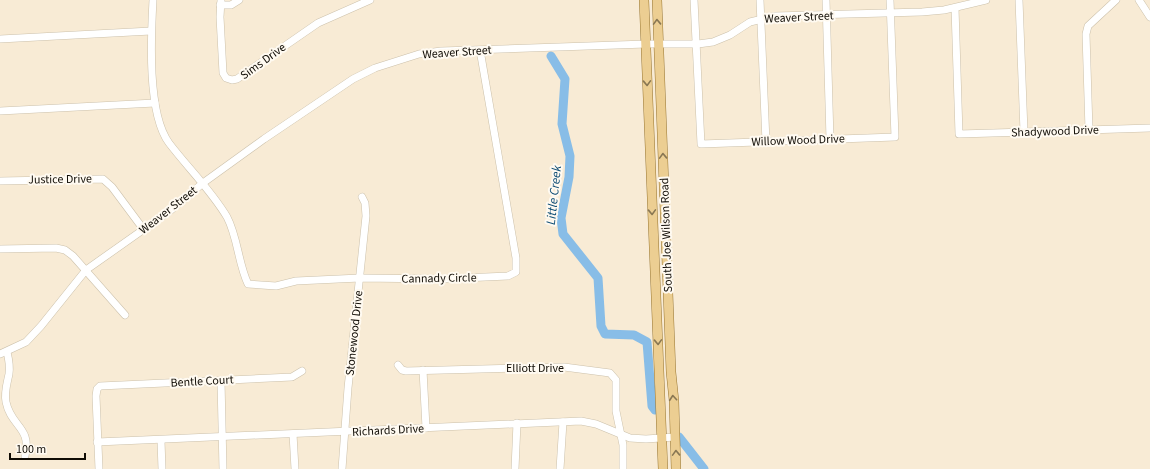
<svg xmlns="http://www.w3.org/2000/svg" width="1150" height="469" font-family="'Source Sans 3',sans-serif">
<rect width="100%" height="100%" fill="#f8ebd5"/>
<g fill="none" stroke-linecap="round" stroke-linejoin="round">
<g stroke="#88bde7" stroke-width="9">
<polyline points="551,56 565,79 562,124 570,156 569,177 561,218 563,234 598,278 601,326 605,334 634,335 647,342 652,406 655,410"/>
<polyline points="679,437 704,469"/>
</g>
<g stroke="#ccc1ab" stroke-width="8">
<g id="minor">
<path d="M153,0c-2,36 -6,113 16,143 19,25 42,47 58,74 11,21 11,46 21,67l28,2 20,-5 64,-3 81,1 67,-3 8,-4v-14l-36,-208"/>
<polyline points="221,0 220,17 223,73 226,78 232,80 237,79 318,23 370,0"/>
<polyline points="694,0 701,144 895,137 890,0"/>
<polyline points="760,0 766,142"/>
<polyline points="826,0 830,139"/>
<polyline points="1019,0 1024,132"/>
<polyline points="1139,0 1150,17"/>
<polyline points="220,5 231,5 239,0"/>
<polyline points="955,8 959,134 1150,128"/>
<polyline points="0,39 151,31"/>
<polyline points="0,111 155,103"/>
<polyline points="1089,130 1086,34 1088,26 1116,0"/>
<polyline points="0,181 103,179 112,187 144,230"/>
<polyline points="0,249 56,248 65,250 73,256 125,315"/>
<path d="M7,352c2,8 3,15 2,22 -2,10 -5,18 -3,28 5,25 26,25 19,54"/>
<polyline points="0,354 26,342 41,326 86,270 171,210 203,183 264,139 353,79 375,68 419,54 441,51 646,44 698,44 713,42 730,35 750,22 775,16 922,12 944,10 986,0"/>
<polyline points="398,365 402,370 406,371 564,367 610,373 616,380 616,411 623,445 623,469"/>
<polyline points="423,370 426,428"/>
<polyline points="221,381 223,469"/>
<polyline points="293,434 295,469"/>
<polyline points="161,441 162,469"/>
<polyline points="97,442 581,421 596,424 630,438 646,439 675,437"/>
<polyline points="99,469 96,396 97,389 100,386 292,377 302,371"/>
<polyline points="342,469 348,388 366,216 365,203 362,197"/>
<polyline points="515,469 517,423"/>
<polyline points="560,469 563,422"/>
</g>
</g>
<g stroke="#977531" stroke-width="10">
<g id="major">
<polyline points="644,0 663,469"/>
<polyline points="657,0 671,372 674,401 676,469"/>
</g>
</g>
<use href="#minor" stroke="#fff" stroke-width="7"/>
<use href="#major" stroke="#ecce92" stroke-width="9"/>
</g>
<defs><path id="oneway-chevron" d="M-2-3.5L2.5 0L-2 3.5" fill="none" stroke-width="1.6" stroke-linecap="round" stroke-linejoin="round"/></defs>
<g stroke="#897753">
<use href="#oneway-chevron" transform="translate(657 22) rotate(-92)"/>
<use href="#oneway-chevron" transform="translate(647 83) rotate(88)"/>
<use href="#oneway-chevron" transform="translate(663 156) rotate(-92)"/>
<use href="#oneway-chevron" transform="translate(652 212) rotate(88)"/>
<use href="#oneway-chevron" transform="translate(658 342) rotate(88)"/>
<use href="#oneway-chevron" transform="translate(673 398) rotate(-95)"/>
<use href="#oneway-chevron" transform="translate(676 453) rotate(-92)"/>
</g>
<g text-anchor="middle" stroke-width="4" stroke-linejoin="round" paint-order="stroke">
<g font-size="12" fill="#100c05" stroke="#fffaf1">
<text transform="translate(799 17) rotate(-3)" y="4">Weaver Street</text>
<text transform="translate(457 52) rotate(-4)" y="4">Weaver Street</text>
<text transform="translate(263 61) rotate(-36)" y="4">Sims Drive</text>
<text transform="translate(1055 131) rotate(-2)" y="4">Shadywood Drive</text>
<text transform="translate(798 140) rotate(-2)" y="4">Willow Wood Drive</text>
<text transform="translate(60 179) rotate(-1)" y="4">Justice Drive</text>
<text transform="translate(168 210) rotate(-38)" y="4">Weaver Street</text>
<text transform="translate(666 235) rotate(-92)" y="4">South Joe Wilson Road</text>
<text transform="translate(439 278) rotate(-1)" y="4">Cannady Circle</text>
<text transform="translate(354 333) rotate(-84)" y="4">Stonewood Drive</text>
<text x="535" y="372">Elliott Drive</text>
<text transform="translate(202 381) rotate(-3)" y="4">Bentle Court</text>
<text transform="translate(388 430) rotate(-3)" y="4">Richards Drive</text>
</g>
<g font-size="13" font-style="italic" fill="#0d4c74" stroke="#fffaf1">
<text transform="translate(553 195) rotate(-84)" y="5">Little Creek</text>
</g>
</g>
<path d="M10 453v6h75v-6" fill="none" stroke="#100c05" stroke-width="2"/>
<text x="16" y="453" font-size="12" fill="#100c05" stroke="#fffaf1" stroke-width="3" paint-order="stroke">100 m</text>
</svg>
